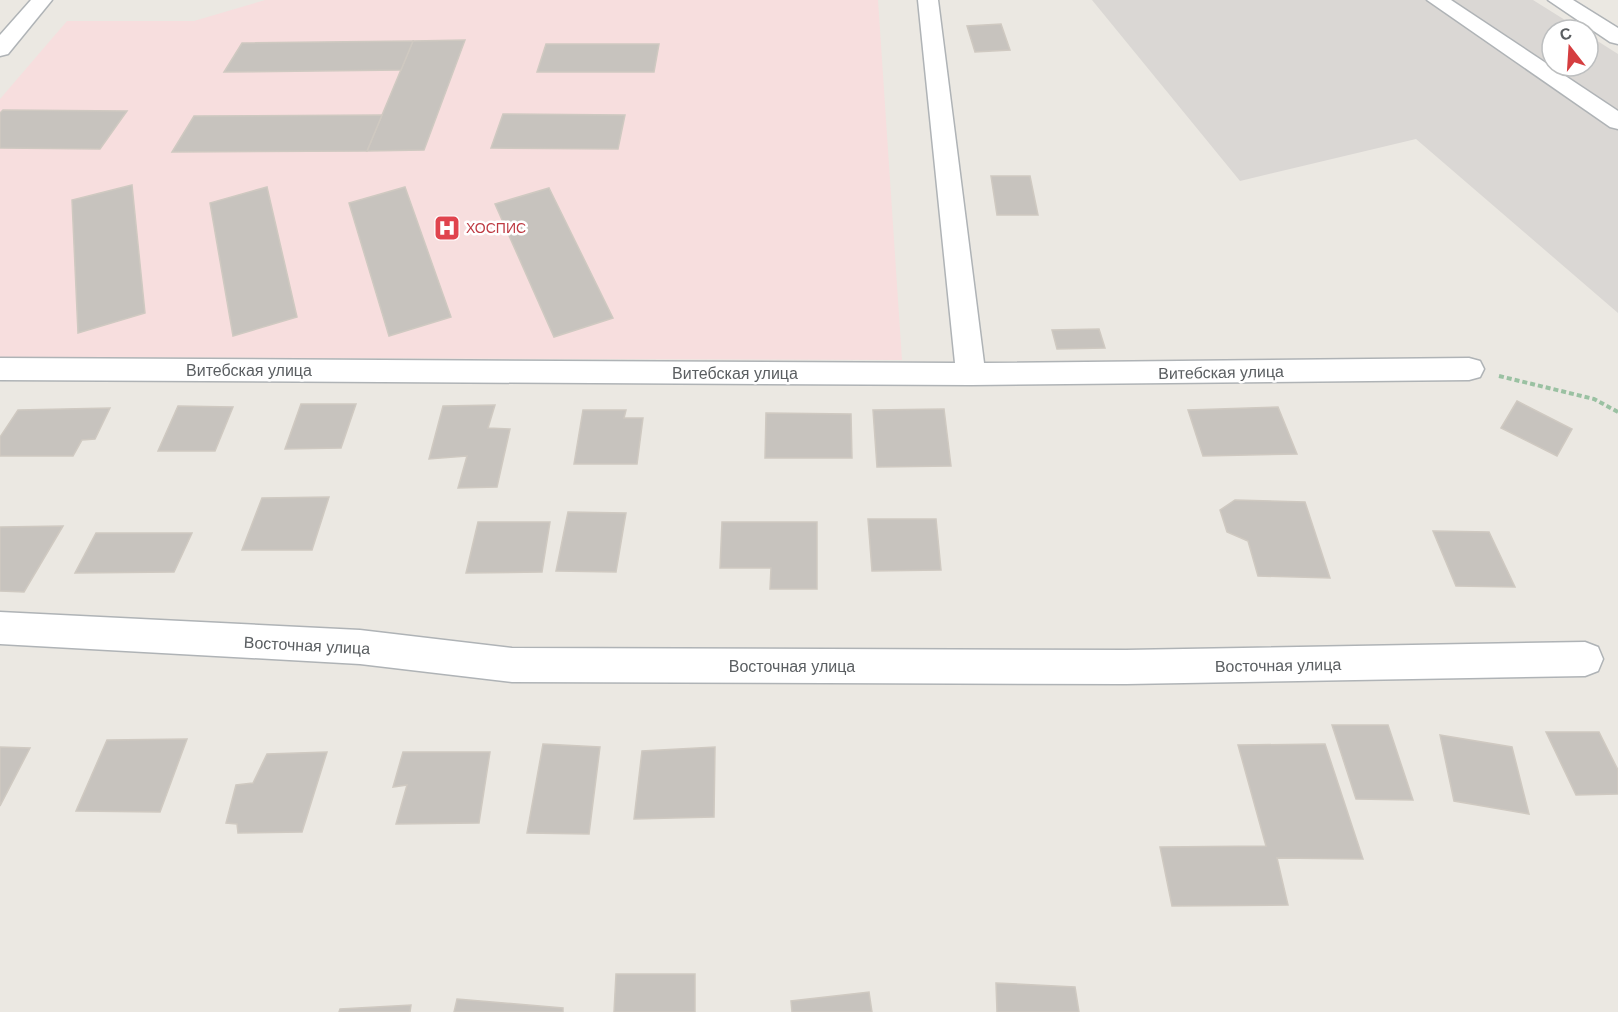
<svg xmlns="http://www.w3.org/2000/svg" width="1618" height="1012" font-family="Helvetica,sans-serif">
<rect width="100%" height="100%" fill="#ebe8e2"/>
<polygon fill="#dad7d4" points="1092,0 1533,0 1581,30 1552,30 1552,66 1588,66 1588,35 1618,54 1618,313 1416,139 1240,181"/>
<polygon fill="#f7dede" points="265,0 878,0 902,360 0,357 0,99 67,21 194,21"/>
<g fill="#c7c3be" stroke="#cfc9c1" stroke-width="1.5">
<polygon points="1001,24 1010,50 975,52 967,26"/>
<polygon points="465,40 424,150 367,151 413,41"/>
<polygon points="413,41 401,70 224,72 242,43"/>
<polygon points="546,44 659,44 654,72 537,72"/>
<polygon points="3,110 127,111 100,149 0,148 0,113"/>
<polygon points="503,114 625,115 618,149 491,148"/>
<polygon points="382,115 367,151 172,152 194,116"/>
<polygon points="991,176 1030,176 1038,215 997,215"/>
<polygon points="132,185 145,313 78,333 72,200"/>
<polygon points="267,187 297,317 233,336 210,203"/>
<polygon points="405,187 451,317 389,336 349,203"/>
<polygon points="549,188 613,318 554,337 495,204"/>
<polygon points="1099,329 1105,348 1057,349 1052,330"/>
<polygon points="1517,401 1572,429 1557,456 1501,428"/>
<polygon points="301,404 356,404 341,448 285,449"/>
<polygon points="495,405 488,428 510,429 497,487 458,488 467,456 429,459 443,406"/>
<polygon points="178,406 233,407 215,451 158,451"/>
<polygon points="1278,407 1297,454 1203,456 1188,410"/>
<polygon points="110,408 95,439 82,440 73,456 0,456 0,437 18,410"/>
<polygon points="944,409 951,466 877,467 873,410"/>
<polygon points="583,410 626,410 624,418 643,418 637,464 574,464"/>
<polygon points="766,413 851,414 852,458 765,458"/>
<polygon points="329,497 312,550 242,550 262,498"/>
<polygon points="1235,500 1305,502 1330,578 1258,576 1248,541 1227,532 1220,510"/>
<polygon points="568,512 626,513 616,572 556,571"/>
<polygon points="868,519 936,519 941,570 872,571"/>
<polygon points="478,522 550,522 542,572 466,573"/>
<polygon points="722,522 817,522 817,589 770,589 771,568 720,568"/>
<polygon points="63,526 24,592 0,591 0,527"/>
<polygon points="1433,531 1489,532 1515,587 1456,586"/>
<polygon points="96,533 192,533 174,572 75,573"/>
<polygon points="1332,725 1388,725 1413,800 1356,799"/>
<polygon points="1546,732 1599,732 1618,770 1618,794 1576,795"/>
<polygon points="1440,735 1512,747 1529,814 1454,801"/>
<polygon points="187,739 160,812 76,811 107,740"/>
<polygon points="543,744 600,747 589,834 527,833"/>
<polygon points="1325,744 1363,859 1277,858 1288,905 1172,906 1160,847 1266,846 1238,745"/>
<polygon points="0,747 30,748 0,806"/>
<polygon points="715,747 714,817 634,819 642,751"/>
<polygon points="327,752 302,832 238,833 237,824 226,823 236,785 253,783 267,754"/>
<polygon points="403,752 490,752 479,823 396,824 407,785 393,787"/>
<polygon points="616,974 695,974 695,1012 614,1012"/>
<polygon points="996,983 1075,987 1079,1012 997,1012"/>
<polygon points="869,992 872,1012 792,1012 791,1001"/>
<polygon points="457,999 563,1008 563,1012 454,1012"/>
<polygon points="411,1005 410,1012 339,1012 340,1009"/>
</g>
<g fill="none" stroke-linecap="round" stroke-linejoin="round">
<g stroke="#afb3b6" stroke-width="3">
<g id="minor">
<polygon points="31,0 52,0 8,54 0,56 0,35"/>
<polygon points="918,0 938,0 984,363 1469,358 1480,361 1484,369 1480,377 1469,380 971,385 0,380 0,358 955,363"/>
<polygon points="1427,0 1451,0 1618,111 1618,129 1610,127"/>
<polygon points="1548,0 1573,0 1618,28 1618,44 1610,42"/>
<polygon points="0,612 360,630 512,648 1126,650 1585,642 1598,647 1603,659 1598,671 1585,676 1126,684 512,682 360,664 0,644"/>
</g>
</g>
<polyline stroke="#9ac1a2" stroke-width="4" stroke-dasharray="5 3" stroke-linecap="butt" points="1499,376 1594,399 1618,412"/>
<use href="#minor" fill="#fff" fill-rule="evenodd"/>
</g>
<defs>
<g id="hospital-square" transform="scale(1.35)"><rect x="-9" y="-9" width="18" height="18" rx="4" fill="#e0444e" stroke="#fff"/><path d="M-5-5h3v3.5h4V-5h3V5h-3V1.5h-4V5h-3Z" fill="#fff"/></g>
</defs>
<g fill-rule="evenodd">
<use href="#hospital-square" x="447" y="228"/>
</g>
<g text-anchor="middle" stroke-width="5" stroke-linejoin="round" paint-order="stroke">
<g font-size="14" fill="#be3a42" stroke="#fff" text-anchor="start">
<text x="466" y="233">ХОСПИС</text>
</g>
<g font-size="16" fill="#5a5e61" stroke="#fff">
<text x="249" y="376">Витебская улица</text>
<text transform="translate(1221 372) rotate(-1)" y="6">Витебская улица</text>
<text x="735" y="379">Витебская улица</text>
<text transform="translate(307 645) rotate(3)" y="6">Восточная улица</text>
<text transform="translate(1278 665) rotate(-1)" y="6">Восточная улица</text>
<text x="792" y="672">Восточная улица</text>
</g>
</g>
<g transform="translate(1570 48) rotate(343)"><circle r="28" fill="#ffffff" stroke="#bdbfc0" stroke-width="1.5"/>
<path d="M0-4.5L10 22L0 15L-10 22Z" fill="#d53e40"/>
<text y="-9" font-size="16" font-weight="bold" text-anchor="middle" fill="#5a5e61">С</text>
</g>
</svg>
